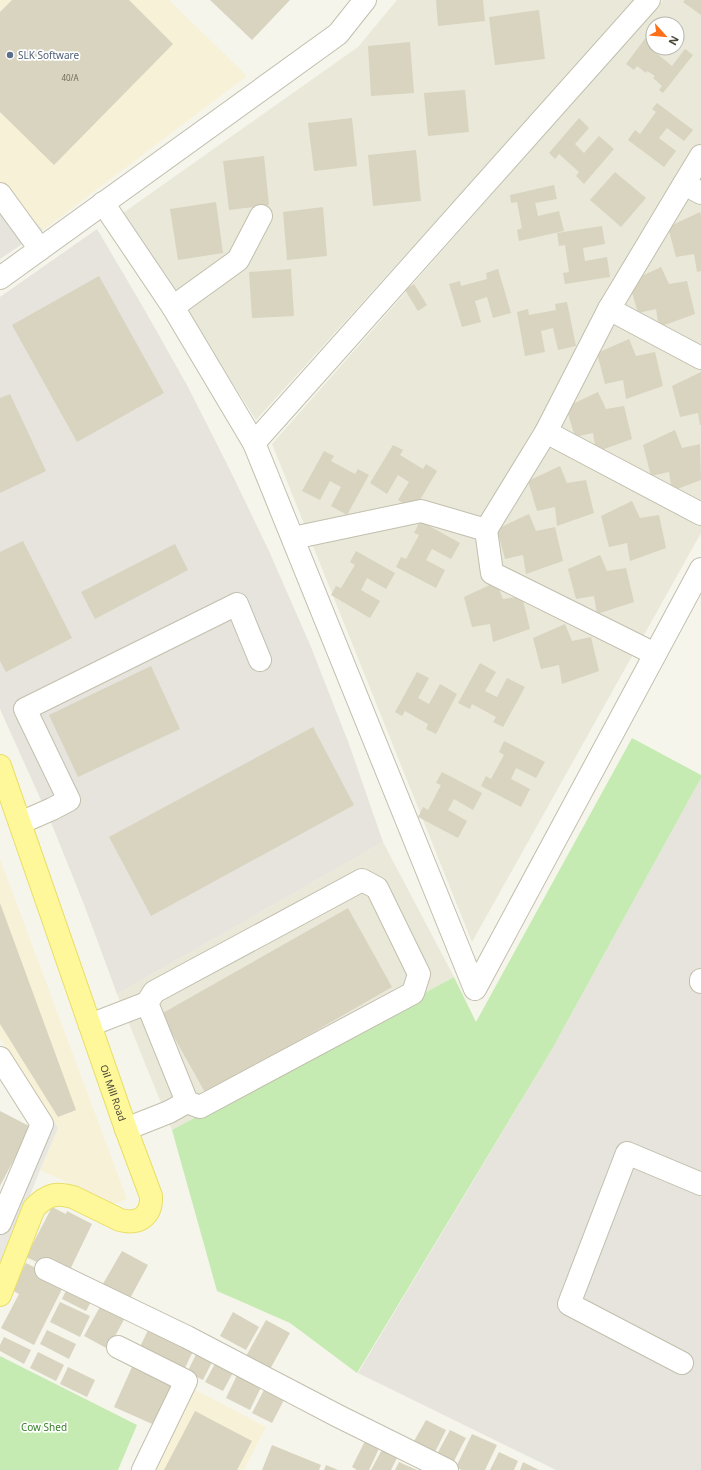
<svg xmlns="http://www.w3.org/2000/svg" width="701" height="1470" font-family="'Noto Sans',sans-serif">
<rect width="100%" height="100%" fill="#f6f5eb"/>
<g fill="#eae8d9" fill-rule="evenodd">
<polygon points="397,0 636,0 256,420 123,213 358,47"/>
<path d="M663,0h38v533l-229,409 -200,-498zM653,24h24v24h-24z"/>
<polygon points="383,842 454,977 172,1130 117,994"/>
</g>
<g fill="#f7f1d7">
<polygon points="0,0 169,0 247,76 43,230 0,186"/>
<polygon points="0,859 127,1199 114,1204 40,1170 58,1128 0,1038"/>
<polygon points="190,1387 266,1427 244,1470 150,1470"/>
</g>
<g fill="#e6e4dc">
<polygon points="0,186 43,230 0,259"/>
<polygon points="97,229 143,307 188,387 229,468 269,551 311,647 349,744 383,842 117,994 85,907 50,820 0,709 0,297"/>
<polygon points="701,778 701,1470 556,1470 358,1373 551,1051"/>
</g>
<g fill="#c5ebb3">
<polygon points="632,738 701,775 701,778 551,1051 357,1373 290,1323 217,1291 172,1130 454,977 476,1022"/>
<polygon points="0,1356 137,1425 118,1470 0,1470"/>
</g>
<polygon fill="#e8e7e2" points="51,1117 58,1128 40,1170 0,1271 0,1235"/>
<g fill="#d8d4c0">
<polygon points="12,0 129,0 173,44 54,165 0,112 0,12"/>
<polygon points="210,0 290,0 252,40"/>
<polygon points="436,0 483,0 485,21 438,26"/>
<polygon points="685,0 701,0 701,15 683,2"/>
<polygon points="539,10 545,59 495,65 489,17"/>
<polygon points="653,28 653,48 658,48 655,52 672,66 685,49 693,55 663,93 659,90 662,86 653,78 655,76 647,71 646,73 637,66 634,70 626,64"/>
<polygon points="410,42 414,93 371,96 368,46"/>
<polygon points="465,90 469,132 428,136 424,93"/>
<polygon points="657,103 693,130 684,141 667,128 659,138 676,151 664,167 628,140 635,130 640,134 656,112 652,109"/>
<polygon points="352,118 357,166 314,171 308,123"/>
<polygon points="579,118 589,128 575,144 584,153 599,136 614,149 584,184 576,176 579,172 559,154 555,159 549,153"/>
<polygon points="416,150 421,201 373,206 368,155"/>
<polygon points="264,156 269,205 229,210 223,161"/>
<polygon points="615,172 646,198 621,227 590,200"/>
<polygon points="554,185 557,199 535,203 538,216 559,211 564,231 519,241 517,230 522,228 517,202 511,203 510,195"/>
<polygon points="216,202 223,253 178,260 170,209"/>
<polygon points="323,207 327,256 287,260 283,212"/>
<polygon points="700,212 701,215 701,271 697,272 694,254 676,257 668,227"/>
<polygon points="602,226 605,244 583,248 585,261 607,257 610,277 565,284 563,273 569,272 565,245 559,246 557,233"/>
<polygon points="661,267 669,284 687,281 695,314 659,327 656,309 638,313 629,282"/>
<polygon points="291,269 294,316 252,318 249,272"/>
<polygon points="498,269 511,313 493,318 487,297 475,301 481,322 462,327 449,284 460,281 461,286 487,279 486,273"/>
<polygon points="99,276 164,393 77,442 12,325"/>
<polygon points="414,284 427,305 418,311 405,290"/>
<polygon points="567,302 576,346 558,350 553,328 541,331 545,352 525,356 517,312 528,309 529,315 556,310 555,304"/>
<polygon points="629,339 636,356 655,352 663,386 626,399 623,380 605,384 597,353"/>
<polygon points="701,372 701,425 700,425 698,413 680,417 672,386"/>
<polygon points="598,392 606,409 624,406 632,439 596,452 593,433 575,437 566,407"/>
<polygon points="10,394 46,471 0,493 0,398"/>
<polygon points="675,430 682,448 700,444 701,480 672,491 669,472 651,476 643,445"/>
<polygon points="393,445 403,450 400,455 423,469 426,464 437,471 414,510 398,500 409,482 398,475 387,494 370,483"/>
<polygon points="324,451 334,456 331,461 355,474 358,469 369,475 347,515 331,506 341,487 330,481 320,500 302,491"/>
<polygon points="560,466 567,483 586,480 594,513 557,526 555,507 537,511 528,481"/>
<polygon points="632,501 640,518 659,515 666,548 630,561 627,543 609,547 601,516"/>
<polygon points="529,514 536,531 555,527 563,561 526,574 523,555 505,559 497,529"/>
<polygon points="420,521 460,543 451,559 432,549 426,560 445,570 436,588 396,567 401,557 406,559 419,535 414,533"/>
<polygon points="23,541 72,638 6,672 0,661 0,552"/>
<polygon points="175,544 188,570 95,619 81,592"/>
<polygon points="356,551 395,573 386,589 367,578 361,590 380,601 370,618 331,595 336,586 341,588 355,565 350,562"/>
<polygon points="600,555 607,571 626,568 634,602 597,614 594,596 576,599 568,569"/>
<polygon points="496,582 503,599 522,596 530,629 493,642 490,624 472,627 464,597"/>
<polygon points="565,624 572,641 591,637 599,671 562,684 559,665 541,669 533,638"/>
<polygon points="480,663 496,672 485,691 497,697 507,678 525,687 503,727 493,722 496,717 472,704 470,709 458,703"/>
<polygon points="151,666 180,729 78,777 49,715"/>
<polygon points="417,672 429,678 418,698 429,704 440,684 457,694 436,734 426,729 428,724 405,711 402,716 395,712"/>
<polygon points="313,727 354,805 151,916 109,837"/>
<polygon points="504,741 545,762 536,778 516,768 511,779 530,789 521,807 481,786 486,776 491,779 504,755 499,752"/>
<polygon points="442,772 482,793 473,810 454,799 448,810 467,821 458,838 418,817 423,807 428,810 441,785 436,783"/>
<polygon points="0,903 76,1110 58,1117 0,1024"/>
<polygon points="348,908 392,987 206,1094 161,1014"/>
<polygon points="0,1111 31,1127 0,1186"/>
<polygon points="52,1207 66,1214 67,1211 92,1224 67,1276 26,1257"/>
<polygon points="122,1251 148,1265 127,1304 100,1289"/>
<polygon points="26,1263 65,1283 34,1345 1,1328 19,1294 12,1290"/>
<polygon points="69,1284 94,1296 86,1311 62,1299"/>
<polygon points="60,1302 90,1316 80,1337 50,1322"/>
<polygon points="102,1303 126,1316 108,1349 84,1336"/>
<polygon points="233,1312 259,1327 246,1350 220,1336"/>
<polygon points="266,1320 290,1333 269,1371 245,1358"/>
<polygon points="150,1326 195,1347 183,1372 138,1351"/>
<polygon points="47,1330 76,1344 69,1359 40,1344"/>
<polygon points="4,1337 31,1350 24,1364 0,1351 0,1345"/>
<polygon points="199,1348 215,1356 203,1380 187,1373"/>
<polygon points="38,1352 64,1365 56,1381 30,1368"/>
<polygon points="217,1360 235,1369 223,1391 205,1382"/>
<polygon points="68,1367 95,1380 87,1397 60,1384"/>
<polygon points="132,1367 177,1388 159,1427 114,1407"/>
<polygon points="239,1371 263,1383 250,1410 226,1398"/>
<polygon points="266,1386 286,1396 272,1423 252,1413"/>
<polygon points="195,1411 252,1441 237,1470 164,1470"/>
<polygon points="426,1420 446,1430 434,1454 413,1443"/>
<polygon points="450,1430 466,1438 453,1463 437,1454"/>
<polygon points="472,1434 497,1445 485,1470 462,1470 456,1467"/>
<polygon points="368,1435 382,1442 369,1470 357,1470 352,1467"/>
<polygon points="272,1445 321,1465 319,1470 262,1470"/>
<polygon points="384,1446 399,1454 391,1470 371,1470"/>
<polygon points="499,1452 518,1461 514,1470 490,1470"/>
<polygon points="399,1462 417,1470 395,1470"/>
<polygon points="523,1462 539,1470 520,1470"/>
<polygon points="326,1465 338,1470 324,1470"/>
</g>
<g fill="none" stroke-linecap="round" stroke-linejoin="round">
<g stroke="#c2bfad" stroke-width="24">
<g id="minor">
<polyline points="684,184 701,156"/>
<polyline points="0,194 40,249"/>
<polyline points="103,203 173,307 254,443 475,989 701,569"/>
<polyline points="0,278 338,34 365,0"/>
<polyline points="173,307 238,260 261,216"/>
<polyline points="609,309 701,358"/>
<polyline points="546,432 609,309 684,184 701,193"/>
<polyline points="254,443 649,0"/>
<polyline points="486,530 492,573 655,654"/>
<polyline points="293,538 421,511 486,530 546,432 701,514"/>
<polyline points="20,823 52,809 69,800 25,709 237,604 260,660"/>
<polyline points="701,980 701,982"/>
<polyline points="90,1025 147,1003"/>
<polyline points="0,1058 42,1124 0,1223"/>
<polyline points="126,1129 169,1112 187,1102 200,1107 413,993 419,974 377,888 362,880 154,992 147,1003 187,1102"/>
<polyline points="46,1269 187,1337 338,1416 447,1470"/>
<polyline points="118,1347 186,1381 143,1470"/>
<polyline points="682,1363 569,1304 627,1153 701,1184"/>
</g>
</g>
<g stroke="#e8de67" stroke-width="24">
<g id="major">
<path id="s1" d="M0,766l126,363 25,67c1,20 -12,29 -31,24l-47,-23c-18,-5 -26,-2 -39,11l-34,87"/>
</g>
</g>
<use href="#minor" stroke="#fff" stroke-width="22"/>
<use href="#major" stroke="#fff89b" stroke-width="22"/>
</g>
<circle fill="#5c6f8a" stroke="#fff" stroke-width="1.5" cx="10" cy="55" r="4"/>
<g text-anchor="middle" stroke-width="3.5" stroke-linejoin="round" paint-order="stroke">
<g font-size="8" fill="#6e6b5a">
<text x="70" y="81">40/A</text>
</g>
<g font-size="10" fill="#4e5e75" stroke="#fff" text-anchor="start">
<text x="18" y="59">SLK Software</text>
</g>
<g font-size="10" fill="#4b4838" stroke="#fff">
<text dy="4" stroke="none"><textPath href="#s1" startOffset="346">Oil Mill Road</textPath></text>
</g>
<g font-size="10" fill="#368028" stroke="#fff">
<text x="44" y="1431">Cow Shed</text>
</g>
</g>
<g transform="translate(665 36) rotate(117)"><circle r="19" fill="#ffffff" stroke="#b7b6af"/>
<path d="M0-3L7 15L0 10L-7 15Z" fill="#ff6e19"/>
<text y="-6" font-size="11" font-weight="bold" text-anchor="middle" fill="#4b4838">N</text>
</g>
</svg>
